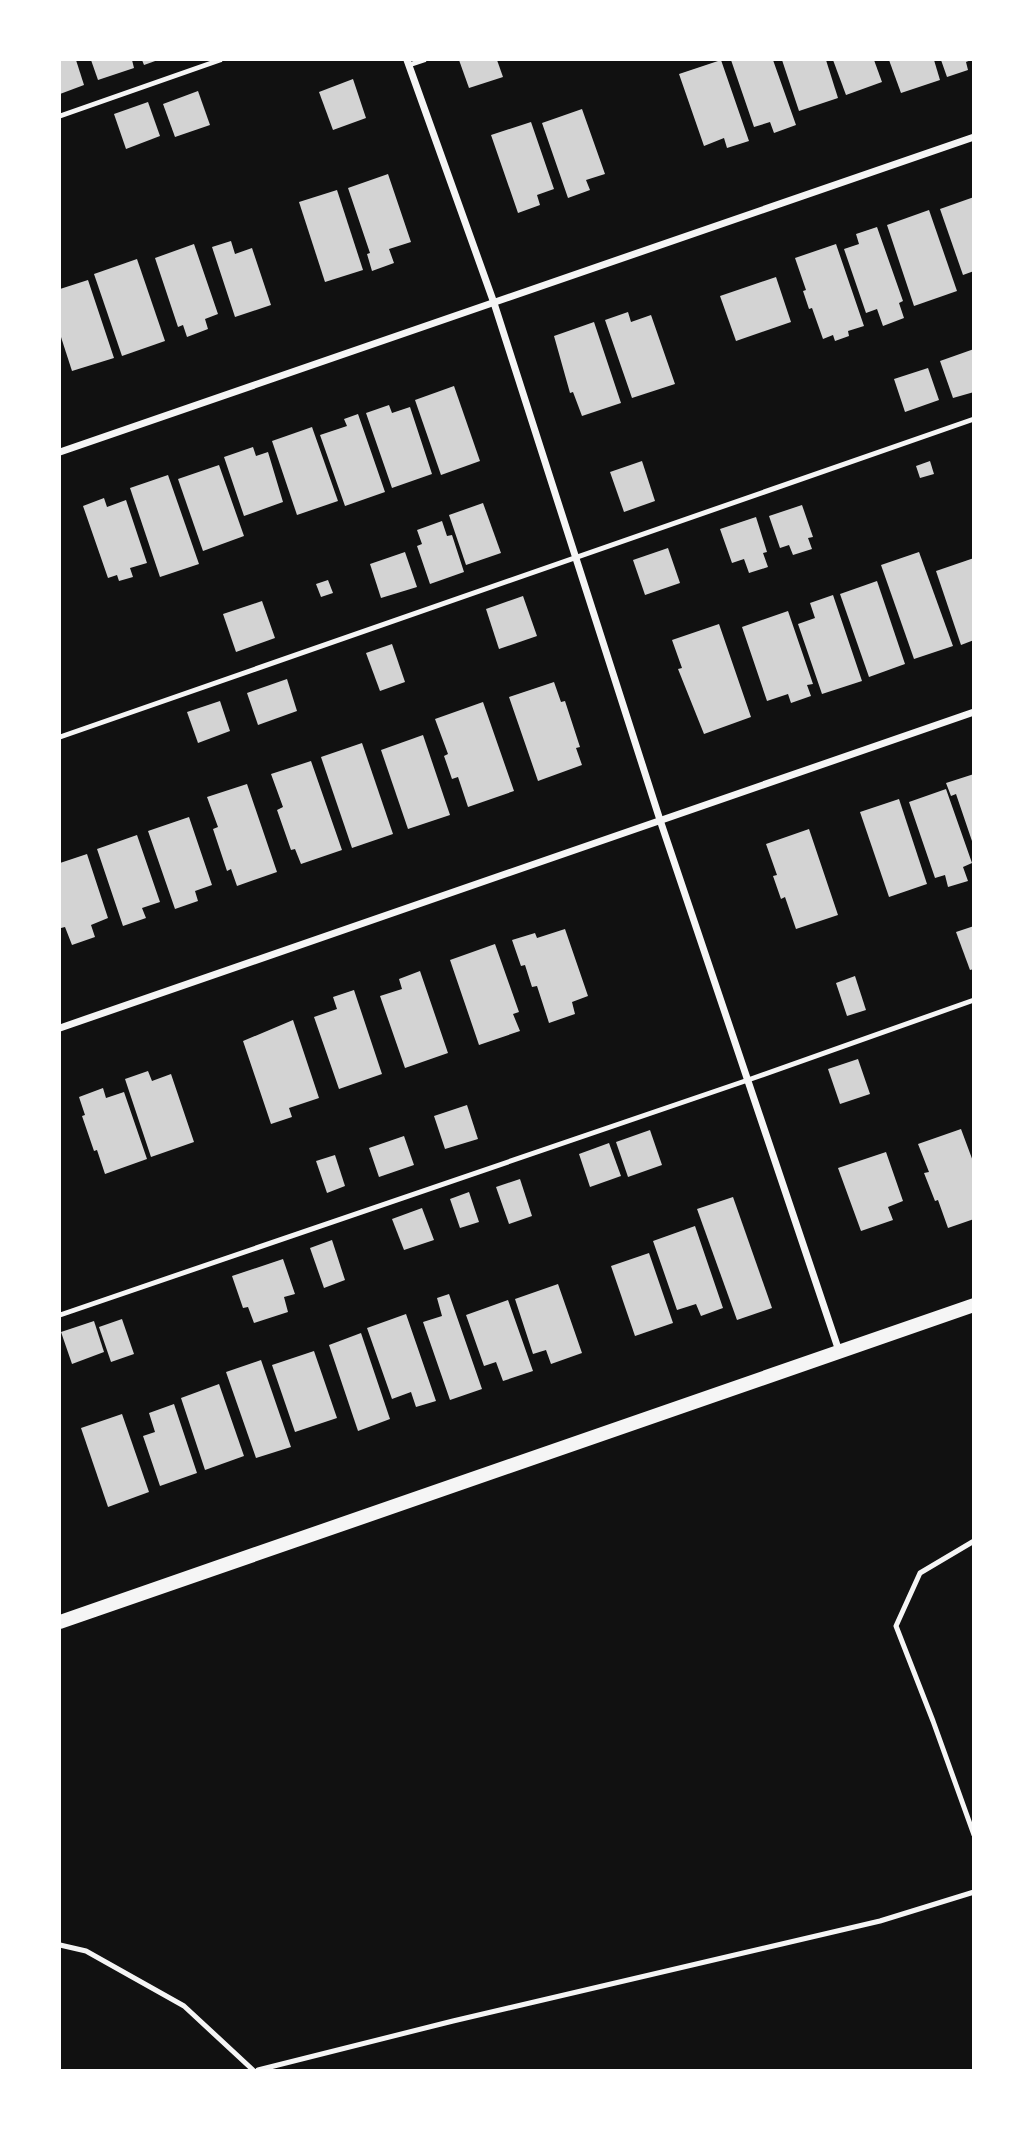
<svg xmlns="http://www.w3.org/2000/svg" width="1033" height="2130" font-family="'Noto Serif',serif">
<rect width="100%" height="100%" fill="#111"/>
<g fill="#d3d3d3">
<polygon points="60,60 76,60 84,85 60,94"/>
<polygon points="91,60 132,60 134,68 98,80"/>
<polygon points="142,60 158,60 144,65"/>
<polygon points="459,60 497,60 503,77 469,88"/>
<polygon points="721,60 749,141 727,148 724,138 704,146 679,74"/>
<polygon points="731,60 773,60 796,125 774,133 770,122 754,127"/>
<polygon points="782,60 826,60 838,98 799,111"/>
<polygon points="833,60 874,60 882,82 846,95"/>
<polygon points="889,60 934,60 940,80 901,93"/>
<polygon points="941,60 971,60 966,62 968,70 947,77"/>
<polygon points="353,79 366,118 333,130 319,92"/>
<polygon points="198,91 210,125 175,137 163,104"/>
<polygon points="148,102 160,136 126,149 114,114"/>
<polygon points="582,109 605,174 586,180 590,190 568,198 542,123"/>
<polygon points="531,122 554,189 537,195 540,205 518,213 491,135"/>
<polygon points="388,174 411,242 389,249 394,263 372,271 367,254 370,253 348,188"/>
<polygon points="337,190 363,270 325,282 299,202"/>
<polygon points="974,197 974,271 963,275 940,209"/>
<polygon points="929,210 957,291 914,306 887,225"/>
<polygon points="877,227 903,301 899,303 904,318 883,326 877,309 866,313 844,249 859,244 856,234"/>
<polygon points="231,241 235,254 252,248 271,305 235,317 212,247"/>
<polygon points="194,244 218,314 205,319 208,329 187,337 183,325 178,327 155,258"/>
<polygon points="836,244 864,326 848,331 849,336 835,341 833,335 823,339 812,308 809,309 803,291 806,290 795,258"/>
<polygon points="137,259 165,341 122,356 94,274"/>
<polygon points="776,277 791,322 736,341 720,296"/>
<polygon points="88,280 114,358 72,371 60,334 60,289"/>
<polygon points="628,312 631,322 651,315 675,384 632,398 605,320"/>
<polygon points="594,322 621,403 582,416 573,392 570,393 554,336"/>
<polygon points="974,349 974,392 953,398 940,361"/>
<polygon points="928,368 939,400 905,412 894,379"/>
<polygon points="454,386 480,461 441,475 415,400"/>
<polygon points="389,405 392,413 410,407 432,474 392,488 366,413"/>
<polygon points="358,414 385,492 345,506 320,435 347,426 344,419"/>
<polygon points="312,427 338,501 297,515 272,441"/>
<polygon points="253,447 256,456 268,452 283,502 244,516 224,457"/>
<polygon points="642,461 655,501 624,512 610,472"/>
<polygon points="930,461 934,474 920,478 916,466"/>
<polygon points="219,465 244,536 203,551 178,479"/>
<polygon points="168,475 199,564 160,577 130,488"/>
<polygon points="104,498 107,507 126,500 147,563 130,568 133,577 119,581 117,575 108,578 83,506"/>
<polygon points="483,503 501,553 466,565 449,515"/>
<polygon points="802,505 813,537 808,538 812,549 793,555 789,545 780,548 769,516"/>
<polygon points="756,517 767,552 763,553 768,567 749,573 744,559 732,563 720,529"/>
<polygon points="442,521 447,536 452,535 464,572 430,584 417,546 422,544 417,530"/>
<polygon points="668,548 680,583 645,595 633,560"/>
<polygon points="405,552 417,587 381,598 370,564"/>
<polygon points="919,552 953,646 914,659 881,565"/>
<polygon points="974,558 974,640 961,645 936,571"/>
<polygon points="328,580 333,593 321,597 316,584"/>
<polygon points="877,581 905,664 869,677 840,594"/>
<polygon points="833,595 862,681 822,694 798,624 815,618 810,603"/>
<polygon points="523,596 537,636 499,649 486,609"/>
<polygon points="262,601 275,638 236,652 223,614"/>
<polygon points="788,611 813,684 807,685 811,696 791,703 788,694 767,701 742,627"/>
<polygon points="719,624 751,717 704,734 678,669 682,668 672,640"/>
<polygon points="392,644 405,682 380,691 366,653"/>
<polygon points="287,679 297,711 258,725 247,693"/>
<polygon points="554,682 561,702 565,701 580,747 576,748 582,765 538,781 509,697"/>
<polygon points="220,701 230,731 198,743 187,712"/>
<polygon points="483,702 514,791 468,807 458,777 452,779 444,756 448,754 435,719"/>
<polygon points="423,735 450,815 408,829 381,750"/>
<polygon points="362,743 393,834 352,848 321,757"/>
<polygon points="311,761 342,850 301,864 295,849 291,850 277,810 283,807 271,774"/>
<polygon points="974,774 974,844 973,844 956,794 951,796 946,783"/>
<polygon points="247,784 277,872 237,886 231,869 227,871 213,829 218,827 207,797"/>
<polygon points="946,789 972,863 963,867 968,881 948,887 945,875 935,878 909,802"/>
<polygon points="899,799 927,884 889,897 860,812"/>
<polygon points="189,817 212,885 195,891 198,901 175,909 148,831"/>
<polygon points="809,829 838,915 796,929 785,897 781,899 773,876 777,875 766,844"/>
<polygon points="137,835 160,902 142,908 146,918 123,926 97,849"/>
<polygon points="87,854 108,918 91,925 95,937 72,945 65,927 61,928 60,923 60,863"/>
<polygon points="974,926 974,969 970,970 956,932"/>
<polygon points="565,929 588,996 572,1002 575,1014 549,1023 537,986 532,987 525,965 521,966 512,940 535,933 537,938"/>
<polygon points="495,944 519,1012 513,1014 520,1031 479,1045 450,960"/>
<polygon points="420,971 448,1053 405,1068 380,996 402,989 399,979"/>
<polygon points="855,976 866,1010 847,1016 836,983"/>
<polygon points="354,990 382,1074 339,1089 314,1017 337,1009 333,997"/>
<polygon points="293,1020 319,1098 289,1108 292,1117 271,1124 243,1041"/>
<polygon points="858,1059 870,1094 840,1104 828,1069"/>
<polygon points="148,1071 152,1081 171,1074 194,1142 151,1157 125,1079"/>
<polygon points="103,1088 106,1098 124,1092 147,1159 105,1174 97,1150 94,1151 82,1116 85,1115 79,1097"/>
<polygon points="467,1105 478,1139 445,1149 434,1116"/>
<polygon points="961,1129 974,1164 974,1219 948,1228 938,1200 935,1201 924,1173 929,1172 918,1144"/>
<polygon points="650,1130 662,1165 628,1177 616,1142"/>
<polygon points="404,1136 414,1165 379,1177 369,1148"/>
<polygon points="609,1143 621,1176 590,1187 579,1154"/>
<polygon points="886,1152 903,1201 888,1207 893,1220 861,1231 838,1168"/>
<polygon points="335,1155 345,1186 327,1193 316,1161"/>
<polygon points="520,1179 532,1216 509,1224 496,1187"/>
<polygon points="469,1192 479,1222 460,1228 450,1199"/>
<polygon points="733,1197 772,1308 737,1320 697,1209"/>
<polygon points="422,1208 434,1240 404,1250 392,1219"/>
<polygon points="695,1226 723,1308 701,1316 696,1304 677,1310 653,1241"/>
<polygon points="332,1240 345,1280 324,1288 310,1248"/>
<polygon points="649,1253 673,1323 635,1336 611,1266"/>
<polygon points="283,1259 295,1294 284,1297 288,1312 254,1323 248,1307 243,1308 232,1276"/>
<polygon points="558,1284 582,1353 551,1364 546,1350 533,1354 515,1299"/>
<polygon points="449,1294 482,1389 450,1400 423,1322 442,1316 437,1298"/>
<polygon points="508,1300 533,1371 503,1381 496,1362 484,1366 466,1315"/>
<polygon points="406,1314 436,1401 416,1407 411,1392 392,1399 367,1328"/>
<polygon points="122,1319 134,1354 111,1362 99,1327"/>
<polygon points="94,1321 104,1352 72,1364 61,1332"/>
<polygon points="361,1333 390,1419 358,1431 329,1345"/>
<polygon points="314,1351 337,1418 295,1432 272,1365"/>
<polygon points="261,1360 291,1447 256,1458 226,1372"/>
<polygon points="219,1384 244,1456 205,1470 181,1398"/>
<polygon points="174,1404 197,1473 160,1486 143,1436 155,1432 149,1413"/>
<polygon points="122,1414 149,1492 108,1507 81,1428"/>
</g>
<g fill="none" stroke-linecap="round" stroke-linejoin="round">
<g stroke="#f5f5f5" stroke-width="5">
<polyline points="409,65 424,60"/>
<polyline points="60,116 220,60"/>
<polyline points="60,737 974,419"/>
<polyline points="60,1315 748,1080 974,1000"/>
<polyline points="974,1541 920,1573 896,1626 933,1721 974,1835"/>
<polyline points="60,1945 86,1951 184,2006 253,2070"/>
<polyline points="258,2070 453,2021 880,1921 974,1892"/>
</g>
<g stroke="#f5f5f5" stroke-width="7">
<polyline points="407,60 494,303 660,820 839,1351"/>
<polyline points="60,452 974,137"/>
<polyline points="60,1028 974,712"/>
</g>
<polyline stroke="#f5f5f5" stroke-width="14" points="60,1622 974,1305"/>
</g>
<rect width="1033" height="2130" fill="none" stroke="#ffffff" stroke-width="122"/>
</svg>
